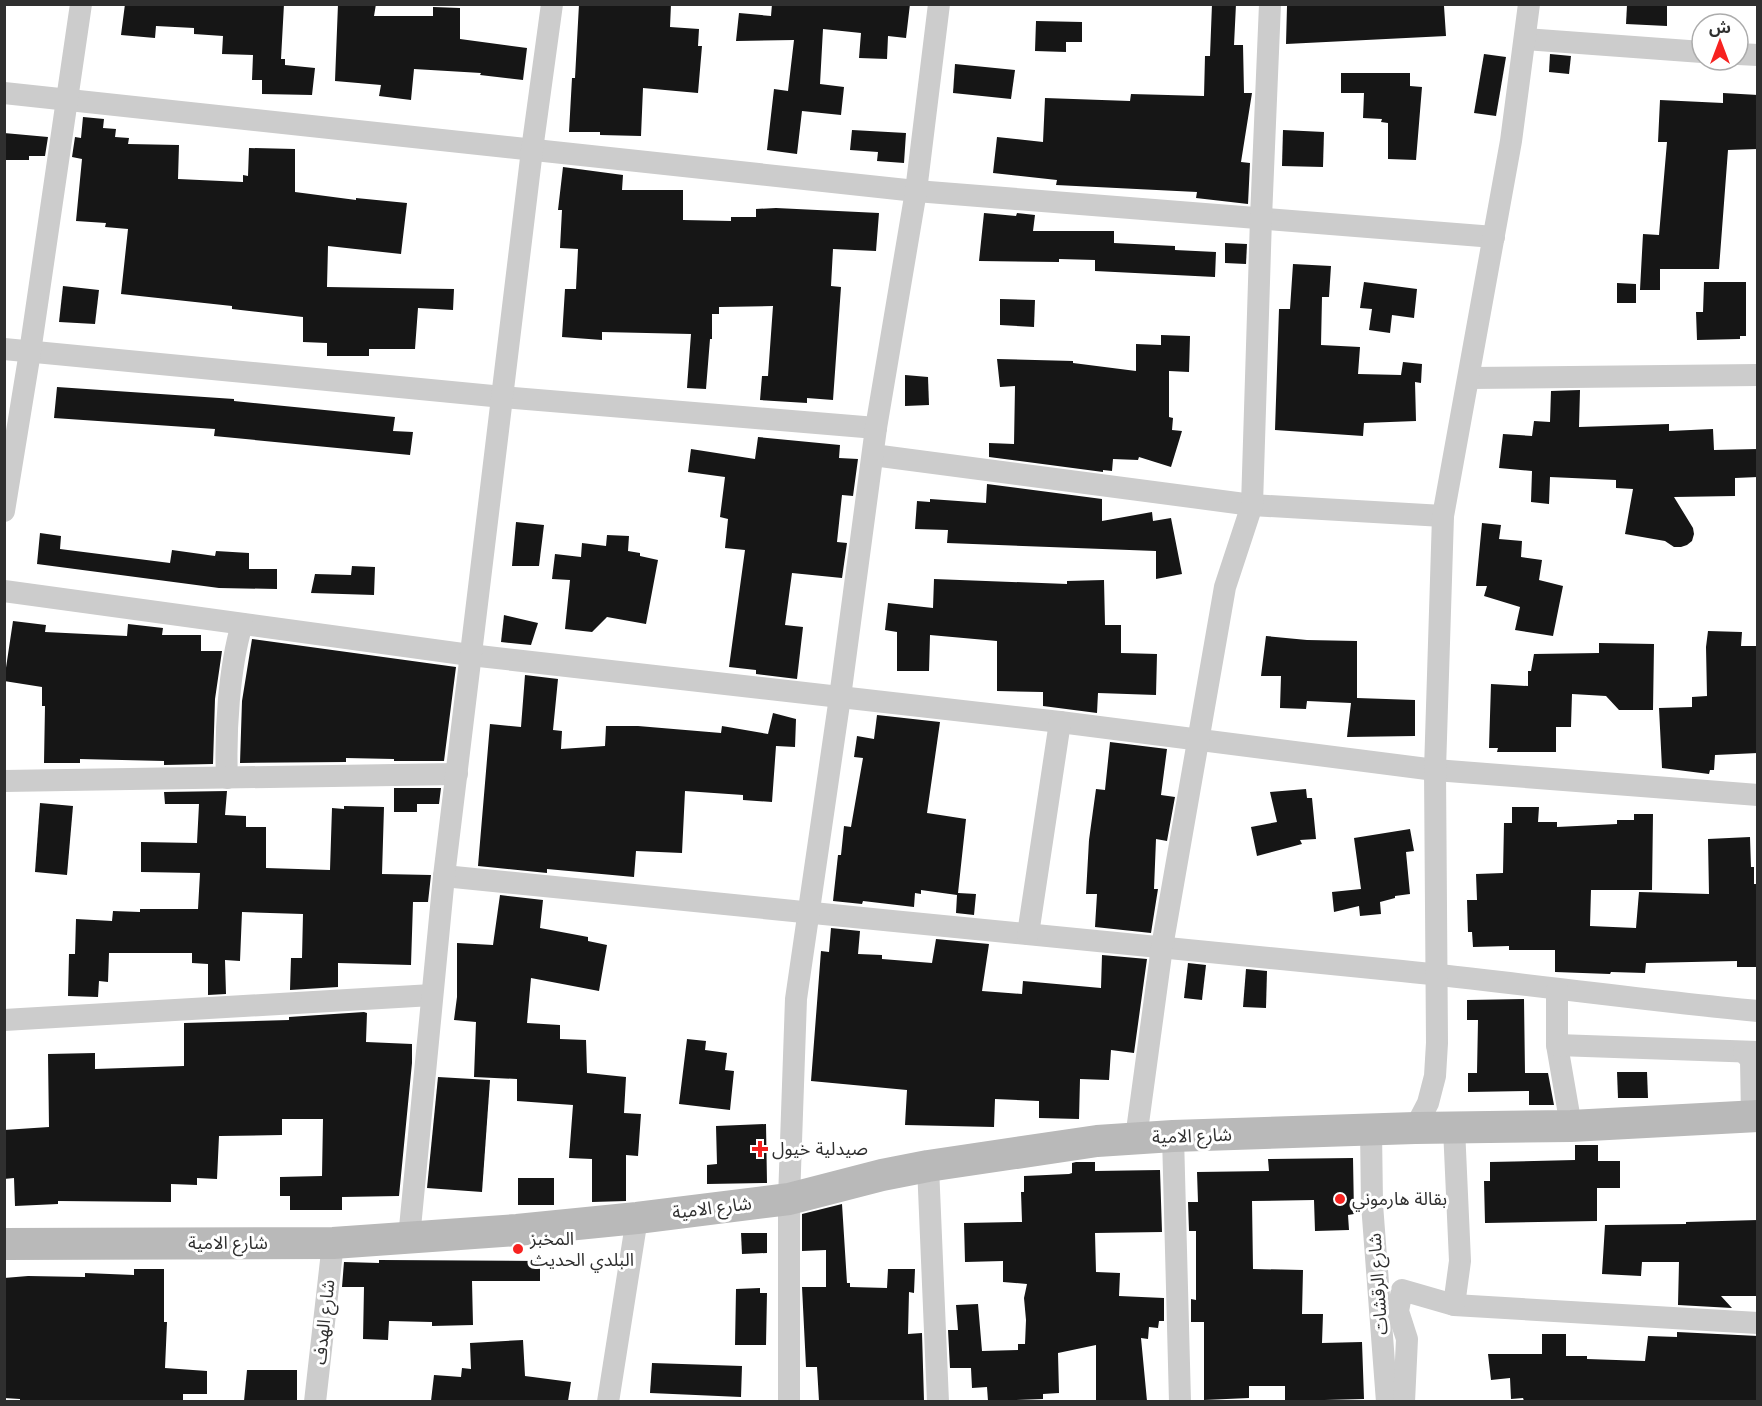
<svg xmlns="http://www.w3.org/2000/svg" width="1762" height="1406" font-family="Inter,'Noto Sans Arabic',sans-serif">
<rect width="100%" height="100%" fill="#fff"/>
<g fill="#161616">
<polygon points="125,4 284,4 281,59 285,59 285,65 315,68 312,95 262,94 262,80 252,80 253,55 222,54 223,36 194,34 194,28 156,26 155,38 121,35"/>
<polygon points="338,4 376,4 374,16 433,16 433,7 460,8 460,39 527,48 523,80 480,75 481,73 414,69 411,100 379,96 381,85 335,81"/>
<polygon points="579,4 671,4 670,27 699,29 698,46 702,46 698,93 643,88 641,136 600,135 600,132 569,132 572,78 575,78"/>
<polygon points="772,4 910,4 906,38 888,36 887,59 859,58 861,33 823,29 820,84 844,87 841,115 802,111 797,154 767,150 774,89 788,91 794,40 736,41 739,13 771,16"/>
<polygon points="1212,4 1236,4 1234,45 1243,45 1244,93 1252,93 1241,162 1250,163 1248,204 1196,198 1197,192 1056,185 1057,180 993,173 997,137 1043,142 1045,98 1130,101 1131,94 1204,96 1205,56 1210,56"/>
<polygon points="1328,4 1444,6 1446,36 1286,44 1287,6 1328,6"/>
<polygon points="1627,5 1667,6 1667,26 1626,24"/>
<polygon points="1036,21 1082,22 1082,42 1066,42 1066,52 1035,51"/>
<polygon points="1484,54 1506,57 1496,116 1474,113"/>
<polygon points="1550,54 1571,56 1569,74 1549,72"/>
<polygon points="955,64 1015,70 1011,99 953,93"/>
<polygon points="1341,73 1410,73 1410,86 1422,87 1416,160 1388,159 1388,123 1381,122 1382,119 1363,118 1364,93 1341,93"/>
<polygon points="1723,93 1758,95 1758,149 1728,150 1719,269 1660,269 1660,290 1640,290 1643,234 1659,235 1667,142 1658,142 1660,100 1723,103"/>
<polygon points="83,117 104,119 103,128 116,129 115,137 129,138 128,144 179,145 178,179 243,182 243,175 248,176 249,148 295,149 295,192 356,200 356,198 407,203 401,254 328,246 327,287 454,289 453,310 418,308 415,349 369,349 369,356 327,356 327,343 303,342 303,317 232,309 232,306 121,294 128,229 105,227 106,223 76,221 82,159 72,157 75,137 81,138"/>
<polygon points="852,130 906,133 904,163 877,161 878,152 850,150"/>
<polygon points="1283,130 1324,132 1323,167 1282,166"/>
<polygon points="4,133 48,137 45,156 29,156 29,160 4,160"/>
<polygon points="563,167 623,175 622,190 683,190 683,220 731,221 731,217 756,217 756,209 776,208 879,213 876,251 833,249 831,286 841,287 833,400 807,398 807,403 760,400 762,376 768,376 773,306 719,307 719,314 712,314 712,339 710,339 706,389 687,388 691,334 602,332 602,340 562,337 565,289 576,289 578,249 560,248 562,210 558,210"/>
<polygon points="984,213 1016,216 1017,213 1035,215 1033,231 1114,231 1114,243 1175,246 1175,250 1216,252 1215,277 1095,271 1095,260 1059,259 1059,262 979,261"/>
<polygon points="1225,243 1247,244 1246,264 1225,263"/>
<polygon points="1293,264 1331,266 1329,297 1322,297 1321,345 1360,347 1358,374 1401,375 1403,362 1422,364 1421,383 1415,382 1416,421 1364,423 1363,436 1275,430 1279,309 1290,309"/>
<polygon points="1364,282 1417,289 1414,318 1392,315 1390,333 1369,330 1372,309 1360,308"/>
<polygon points="1704,282 1746,282 1746,336 1740,336 1740,339 1697,340 1696,312 1703,312"/>
<polygon points="1617,283 1636,284 1636,303 1617,303"/>
<polygon points="63,286 99,290 95,324 59,322"/>
<polygon points="1000,299 1035,300 1034,327 1000,325"/>
<polygon points="1161,335 1190,336 1189,372 1169,371 1169,417 1173,418 1172,430 1182,431 1171,467 1139,457 1138,460 1113,459 1112,471 1103,470 1103,472 989,457 989,443 1014,444 1015,386 1000,387 997,359 1073,361 1073,363 1136,371 1136,344 1161,345"/>
<polygon points="905,375 928,377 929,405 905,406"/>
<polygon points="57,387 234,399 234,401 395,417 393,431 413,432 410,455 214,436 215,429 54,418"/>
<polygon points="1580,390 1579,427 1669,424 1669,431 1713,429 1714,450 1758,449 1758,477 1735,478 1735,496 1674,497 1693,528 1694,534 1692,541 1687,545 1681,547 1674,547 1665,541 1625,534 1633,489 1616,488 1616,480 1550,477 1549,504 1531,502 1532,471 1499,468 1503,434 1532,436 1534,421 1550,422 1551,391"/>
<polygon points="758,437 840,445 839,458 858,459 853,496 842,495 837,542 847,543 842,578 792,573 785,625 803,627 797,679 756,674 756,670 729,667 745,550 725,548 728,519 720,517 725,477 688,472 691,449 755,459"/>
<polygon points="987,484 1102,499 1102,521 1152,512 1153,521 1171,518 1182,574 1156,579 1156,551 947,543 948,530 915,529 917,501 930,502 930,499 986,503"/>
<polygon points="516,522 544,525 539,566 512,566"/>
<polygon points="1482,523 1501,525 1499,539 1522,541 1521,557 1542,560 1539,580 1563,586 1553,636 1515,630 1520,607 1484,596 1487,586 1476,586"/>
<polygon points="40,533 61,536 60,549 170,563 172,550 215,556 216,551 249,553 249,569 277,569 277,589 219,588 37,564"/>
<polygon points="607,535 629,536 628,551 640,553 640,556 658,560 646,624 607,617 592,632 565,629 570,580 552,579 555,554 581,557 582,543 606,546"/>
<polygon points="352,566 375,567 374,595 311,593 315,574 351,575"/>
<polygon points="934,579 1067,584 1067,581 1104,580 1105,625 1121,625 1121,653 1157,654 1156,695 1098,693 1097,713 1043,706 1043,692 997,691 997,641 930,635 929,671 897,671 897,632 885,630 888,603 933,608"/>
<polygon points="504,615 538,623 531,645 501,642"/>
<polygon points="13,621 46,625 45,632 127,636 128,624 163,628 162,635 201,635 201,651 222,651 215,699 213,764 164,765 164,761 80,759 80,763 44,763 45,706 42,706 42,687 4,681"/>
<polygon points="1708,631 1742,632 1741,646 1758,646 1758,753 1715,755 1714,770 1710,770 1709,774 1662,768 1659,708 1692,707 1692,697 1707,696 1706,647"/>
<polygon points="1266,636 1307,640 1357,641 1357,698 1415,700 1415,736 1347,737 1351,703 1307,701 1306,709 1280,708 1281,676 1261,676"/>
<polygon points="252,639 456,667 444,761 394,761 394,759 346,758 346,762 240,763 242,701"/>
<polygon points="1599,643 1654,644 1653,710 1619,710 1606,696 1572,694 1571,727 1556,727 1556,752 1497,752 1498,748 1489,748 1491,684 1528,686 1528,671 1531,671 1534,654 1599,653"/>
<polygon points="525,675 558,679 553,730 562,731 561,749 605,746 606,726 638,726 721,733 722,726 768,734 773,713 796,719 795,747 776,746 772,802 743,800 743,795 685,791 682,853 636,851 634,877 547,869 547,873 478,866 490,724 521,727"/>
<polygon points="877,715 940,722 927,813 966,819 958,893 976,894 974,915 956,913 957,895 921,890 921,894 915,893 914,907 863,901 862,904 833,901 838,855 841,855 844,826 851,827 863,758 854,757 857,736 874,739"/>
<polygon points="1110,742 1167,749 1161,795 1175,797 1167,841 1156,839 1154,889 1158,889 1151,933 1095,927 1097,894 1086,894 1089,840 1096,789 1105,790"/>
<polygon points="394,788 441,788 439,804 417,804 417,812 394,812"/>
<polygon points="1306,789 1307,798 1312,798 1316,839 1300,840 1302,844 1257,856 1251,827 1277,822 1270,792"/>
<polygon points="227,791 225,815 246,816 246,827 266,827 266,868 330,870 332,808 344,809 344,806 384,807 382,874 431,875 428,902 413,902 411,965 338,963 338,987 290,990 291,958 302,958 303,914 242,912 240,961 225,960 226,994 208,995 208,964 192,963 192,953 109,953 108,982 99,981 98,997 68,996 69,954 75,954 76,919 112,921 113,911 140,912 140,909 198,909 200,873 141,872 141,842 197,843 199,804 165,804 164,792"/>
<polygon points="40,803 73,806 67,875 35,872"/>
<polygon points="1512,807 1539,807 1538,822 1557,822 1557,827 1617,824 1617,820 1634,820 1634,814 1653,814 1652,890 1591,890 1590,926 1636,928 1639,892 1709,894 1708,839 1750,837 1751,867 1754,867 1754,884 1757,884 1758,967 1737,967 1737,961 1646,963 1645,973 1611,972 1610,974 1555,972 1555,950 1509,950 1509,946 1473,947 1472,932 1468,932 1467,900 1477,900 1476,874 1503,873 1504,823 1512,823"/>
<polygon points="1410,829 1414,851 1406,852 1410,894 1395,896 1395,898 1380,902 1381,914 1360,916 1359,906 1334,912 1332,892 1361,889 1354,838"/>
<polygon points="500,895 543,900 540,928 588,937 588,941 607,945 599,991 531,978 527,1023 560,1025 560,1039 586,1040 587,1073 626,1077 624,1113 641,1114 638,1156 626,1155 626,1201 592,1202 592,1159 569,1158 573,1105 517,1101 517,1079 474,1077 476,1022 454,1020 457,997 457,943 493,945"/>
<polygon points="831,928 860,931 858,954 882,955 882,959 932,963 936,939 989,944 982,991 1022,994 1023,981 1101,988 1102,955 1147,959 1134,1053 1111,1050 1109,1080 1080,1079 1079,1119 1039,1118 1039,1101 995,1099 994,1127 905,1125 907,1090 811,1081 821,951 829,952"/>
<polygon points="1188,963 1206,965 1202,1000 1184,998"/>
<polygon points="1246,969 1267,971 1266,1008 1243,1007"/>
<polygon points="1524,999 1525,1073 1548,1073 1554,1105 1529,1105 1529,1091 1468,1092 1468,1073 1477,1073 1478,1020 1467,1020 1467,1000"/>
<polygon points="364,1012 367,1013 366,1042 412,1044 412,1063 399,1196 342,1197 342,1210 290,1210 290,1196 280,1196 280,1177 322,1176 323,1119 282,1119 282,1135 219,1136 217,1179 197,1178 197,1185 171,1184 171,1202 58,1201 58,1204 15,1206 14,1178 4,1179 4,1130 49,1127 48,1054 95,1053 95,1069 184,1066 184,1023 289,1020 289,1017"/>
<polygon points="687,1039 706,1041 705,1050 727,1053 725,1070 734,1071 730,1110 679,1104"/>
<polygon points="1617,1072 1647,1072 1648,1098 1618,1098"/>
<polygon points="438,1077 490,1080 482,1192 427,1188"/>
<polygon points="766,1124 767,1183 707,1184 707,1165 717,1164 716,1126"/>
<polygon points="1575,1145 1598,1145 1598,1161 1620,1161 1620,1188 1597,1188 1597,1221 1485,1223 1484,1181 1490,1181 1490,1162 1575,1160"/>
<polygon points="1353,1158 1354,1214 1348,1215 1349,1230 1315,1231 1314,1200 1252,1201 1253,1269 1303,1270 1302,1314 1323,1314 1322,1343 1362,1342 1364,1399 1285,1401 1285,1386 1249,1386 1249,1398 1204,1400 1204,1322 1191,1322 1191,1299 1196,1300 1196,1231 1189,1231 1188,1202 1198,1202 1197,1172 1269,1171 1268,1159"/>
<polygon points="1076,1162 1095,1162 1095,1171 1160,1170 1162,1232 1095,1233 1096,1272 1120,1273 1119,1296 1164,1298 1164,1321 1159,1321 1158,1328 1149,1327 1148,1339 1141,1338 1147,1401 1096,1401 1096,1345 1058,1353 1059,1393 1043,1394 1043,1399 988,1401 987,1387 972,1388 971,1368 950,1368 948,1330 958,1330 956,1305 978,1304 982,1351 1018,1350 1018,1344 1025,1344 1026,1320 1024,1298 1027,1284 1003,1282 1003,1261 965,1262 964,1223 1022,1222 1021,1192 1024,1192 1024,1176 1069,1174 1072,1173 1072,1163"/>
<rect x="518" y="1178" width="36" height="27"/>
<polygon points="842,1204 847,1283 850,1283 850,1287 887,1288 888,1269 915,1269 914,1293 909,1292 908,1334 922,1333 924,1401 819,1401 817,1367 806,1367 802,1287 826,1287 826,1250 802,1251 802,1214"/>
<polygon points="1758,1220 1758,1296 1721,1296 1732,1308 1678,1305 1679,1262 1642,1262 1641,1276 1602,1274 1605,1225 1686,1224 1686,1222"/>
<polygon points="741,1233 767,1233 767,1253 742,1254"/>
<polygon points="379,1260 540,1261 540,1281 472,1281 473,1325 432,1326 432,1322 389,1321 388,1340 363,1339 364,1287 342,1287 344,1262 379,1263"/>
<polygon points="134,1269 164,1269 164,1322 167,1322 165,1368 207,1371 207,1394 183,1394 183,1401 20,1401 20,1399 4,1398 4,1278 28,1276 85,1277 85,1273 134,1275"/>
<polygon points="760,1288 760,1293 767,1293 766,1345 735,1345 736,1289"/>
<polygon points="1677,1332 1758,1336 1758,1401 1524,1401 1523,1398 1511,1399 1510,1378 1491,1380 1488,1354 1542,1354 1542,1334 1566,1334 1566,1356 1587,1356 1587,1359 1645,1361 1648,1336 1677,1337"/>
<polygon points="523,1340 525,1376 571,1382 568,1401 431,1401 434,1375 461,1377 462,1368 471,1369 470,1343"/>
<polygon points="652,1363 742,1366 741,1397 650,1393"/>
<polygon points="247,1370 297,1370 297,1401 244,1401"/>
</g>
<g fill="none" stroke-linecap="round" stroke-linejoin="round">
<g stroke="#ccc" stroke-width="22">
<polyline points="1525,39 1702,52"/>
<polyline points="1738,54 1758,55"/>
<polyline points="4,93 916,191 1494,237"/>
<polyline points="4,349 503,397 876,428"/>
<polyline points="1469,378 1758,375"/>
<polyline points="873,455 1252,505 1443,516"/>
<polyline points="4,511 30,352 81,4"/>
<polyline points="4,591 470,655 1060,722 1435,770 1758,795"/>
<path d="M227,778c-2,-46 2,-110 15,-154"/>
<polyline points="4,781 457,774"/>
<path d="M444,876c319,33 639,63 958,95 118,12 237,29 356,40"/>
<polyline points="1028,934 1060,722"/>
<polyline points="1557,990 1557,1045 1571,1126"/>
<polyline points="4,1020 432,995"/>
<polyline points="1557,1045 1758,1052"/>
<polyline points="1744,1052 1751,1060 1752,1115"/>
<polyline points="1415,1128 1428,1103 1435,1076 1437,1043 1435,770 1443,516 1511,141 1529,4"/>
<polyline points="1371,1130 1372,1204 1387,1402"/>
<polyline points="1173,1136 1180,1402"/>
<polyline points="1136,1138 1162,947 1225,587 1252,505 1261,218 1270,4"/>
<polyline points="928,1166 938,1402"/>
<polyline points="409,1238 444,876 532,150 552,4"/>
<polyline points="1454,1305 1758,1323"/>
<polyline points="315,1402 333,1243"/>
<polyline points="608,1402 637,1218"/>
<polyline points="789,1402 789,1199 796,999 840,697 876,428 916,191 939,4"/>
<polyline points="1404,1402 1407,1339 1398,1311 1402,1290 1454,1305 1460,1261 1454,1128"/>
</g>
<polyline stroke="#b9b9b9" stroke-width="32" points="4,1244 333,1243 517,1230 637,1218 789,1199 882,1175 928,1166 1097,1141 1173,1136 1415,1128 1571,1126 1758,1116"/>
</g>
<g fill="#f72220" stroke="#fff" stroke-width="2">
<path d="M757 1140h6v6h6v6h-6v6h-6v-6h-6v-6h6z"/>
<circle cx="1340" cy="1199" r="6"/>
<circle cx="518" cy="1249" r="6"/>
</g>
<g text-anchor="middle" stroke-width="6" stroke-linejoin="round" paint-order="stroke">
<g font-size="18" fill="#2f2f2f" stroke="#fff">
<text transform="translate(1192 1136) rotate(-2)" y="6">شارع الامية</text>
<text transform="translate(712 1208) rotate(-7)" y="6">شارع الامية</text>
<text x="228" y="1249">شارع الامية</text>
<text transform="translate(1378 1284) rotate(-94)" y="6">شارع الرقشات</text>
<text transform="translate(324 1322) rotate(-84)" y="6">شارع الهدف</text>
</g>
<g font-size="18" fill="#2f2f2f" stroke="#fff" text-anchor="start">
<text x="772" y="1155">صيدلية خيول</text>
<text x="1352" y="1205">بقالة هارموني</text>
<text x="530" y="1245">المخبز<tspan x="530" dy="21">البلدي الحديث</tspan></text>
</g>
</g>
<rect width="1762" height="1406" fill="none" stroke="#2f2f2f" stroke-width="12"/>
<g transform="translate(1720 42)"><circle r="28" fill="#ffffff" stroke="#acacac" stroke-width="1.5"/>
<path d="M0-4.5L10 22L0 15L-10 22Z" fill="#f72220"/>
<text y="-9" font-size="16" font-weight="bold" text-anchor="middle" fill="#2f2f2f">ش</text>
</g>
</svg>
